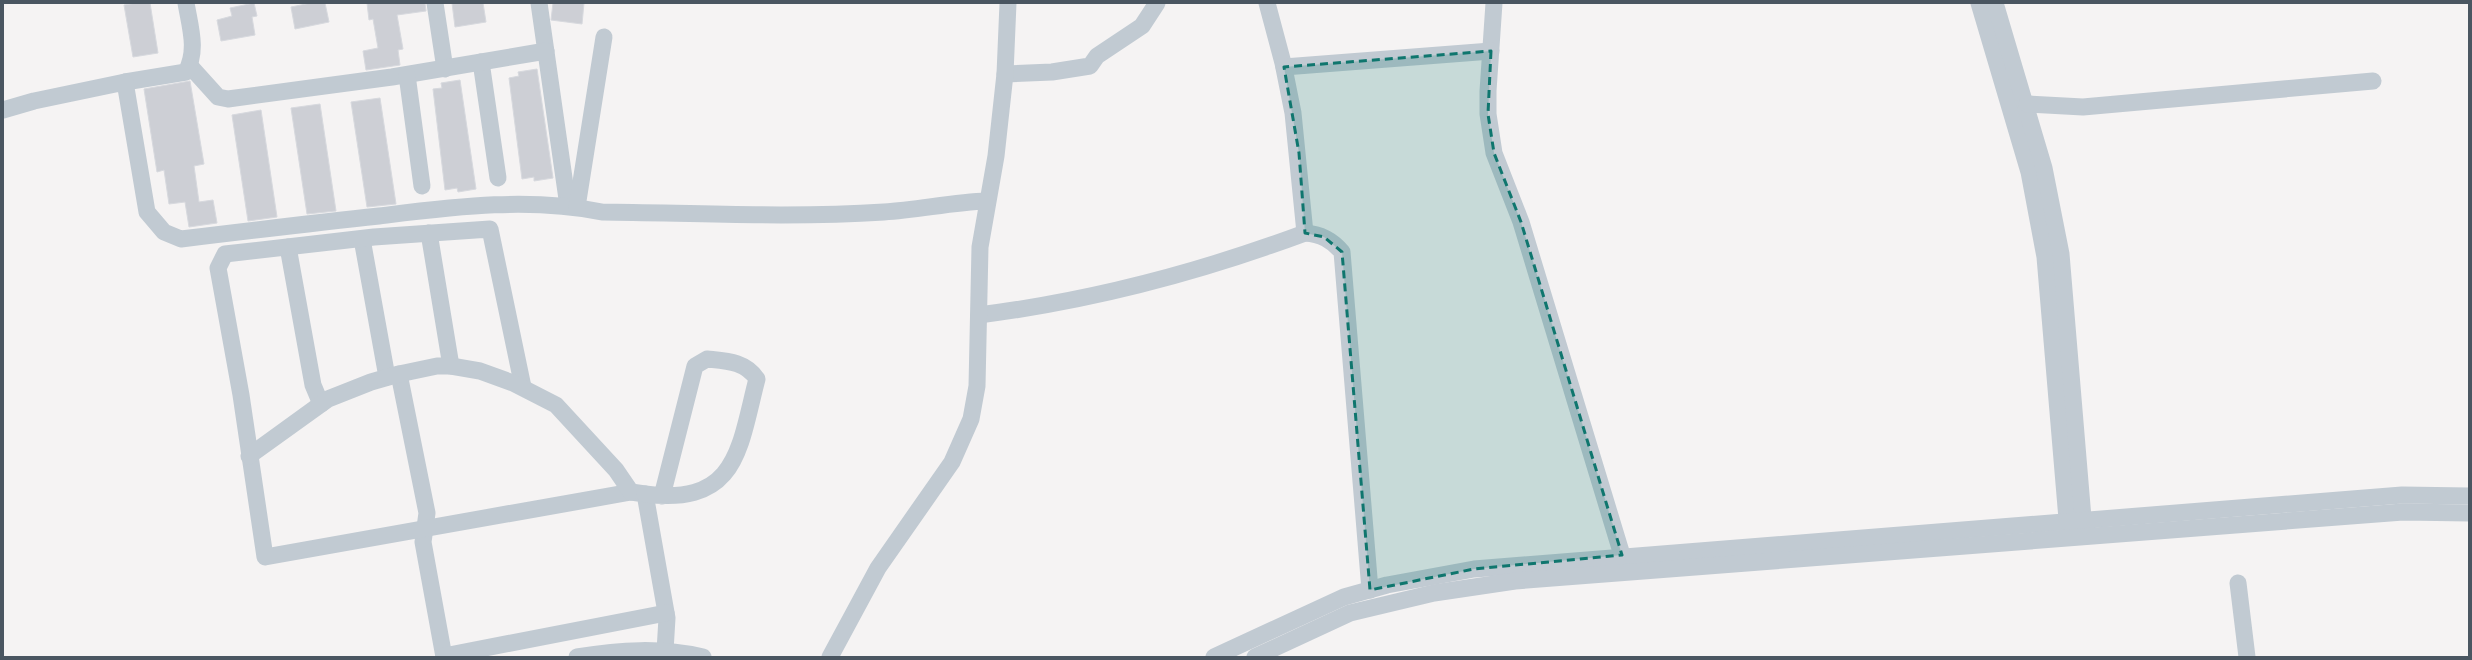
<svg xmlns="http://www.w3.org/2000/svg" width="2472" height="660" font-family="Ubuntu,sans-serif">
<rect width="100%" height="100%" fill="#f5f3f3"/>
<g fill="#cdcfd5" stroke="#d7d9de">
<polygon points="136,3 150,3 158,53 133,57 124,5"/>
<polygon points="254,3 257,16 252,17 255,35 221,41 217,20 232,16 230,8"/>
<polygon points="311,3 325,3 329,22 295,29 291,7"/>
<polygon points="367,3 425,3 426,11 397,15 403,49 398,50 400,65 366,70 363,51 378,48 373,19 369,20"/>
<polygon points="452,3 483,3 486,22 455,27"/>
<polygon points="553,3 584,3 582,24 551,20"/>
<polygon points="537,69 553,178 534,181 534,177 522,179 509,78 519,76 518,72"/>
<polygon points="460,80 476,189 458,192 457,188 445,190 433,89 442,88 441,83"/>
<polygon points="190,81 204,164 194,166 199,202 213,200 217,223 189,227 185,202 169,204 164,170 157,172 144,89"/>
<polygon points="380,98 396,204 367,207 351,102"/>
<polygon points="320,104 336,211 307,214 291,108"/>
<polygon points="261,110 277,217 248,221 232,115"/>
</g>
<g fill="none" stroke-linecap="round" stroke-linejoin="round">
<g stroke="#c1cad2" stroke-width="17">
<polyline points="435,3 445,69"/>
<polyline points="539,3 568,206"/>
<polyline points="1267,3 1283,63 1293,113 1305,233"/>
<polyline points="1494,3 1488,91 1488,114 1494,153 1521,222 1622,555"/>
<polyline points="1979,3 2029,172 2045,257 2068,531"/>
<polyline points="1995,3 2044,168 2061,254 2084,530"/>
<polyline points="481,62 498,178"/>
<polyline points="190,66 218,97 228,99 392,77 546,51"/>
<polyline points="1284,67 1491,51"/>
<polyline points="1005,74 1052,72 1090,66 1097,56 1142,26 1157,3"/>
<polyline points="407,75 422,186"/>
<path d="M125,82l61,-10c12,-22 4,-45 0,-69"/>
<polyline points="2027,104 2083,107 2373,81"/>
<path d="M3,110l31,-9 91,-19 22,130 17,20 17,7c66,-8 132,-16 198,-23 74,-9 149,-19 223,-4 93,1 189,6 282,0 35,-2 68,-10 103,-11"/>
<polyline points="577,207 604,37"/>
<polyline points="429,233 451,366"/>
<polyline points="362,239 387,377"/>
<polyline points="288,247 313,385 321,404"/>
<path d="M979,315c111,-14 221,-43 326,-82 16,1 27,7 37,19l28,338"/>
<polyline points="399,374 427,513 423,542 444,657"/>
<polyline points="523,387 490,229 374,237 225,254 218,268 241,395 265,557 631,492 645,494 667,618 665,651"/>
<polyline points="249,456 328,399 371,382 399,374 437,366 451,366 480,371 513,383 556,405 616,470 631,492"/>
<path d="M645,494c93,12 94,-46 112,-115 -12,-18 -31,-18 -50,-20l-12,7 -33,130"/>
<polyline points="2238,583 2247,657"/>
<polyline points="444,656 666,613"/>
<path d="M577,657c43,-7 83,-10 126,0"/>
<polyline points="830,657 878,568 952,462 971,419 977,386 980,247 996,156 1005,74 1008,3"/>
<polyline points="1214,657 1344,597 1387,585 1474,569 2402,495 2469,496"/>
<polyline points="1255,657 1350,613 1434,593 1515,581 2403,512 2469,513"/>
</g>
</g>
<path fill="#0f766e" fill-opacity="0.2" stroke="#0f766e" stroke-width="3" stroke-dasharray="8 5" stroke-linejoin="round" d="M1491,51l-3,63 6,39 27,69 101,333 -148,14 -104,21 -28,-338 -18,-15 -19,-4 -6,-80 -15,-86z"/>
<rect width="2472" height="660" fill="none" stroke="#4a5661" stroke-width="8"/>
</svg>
